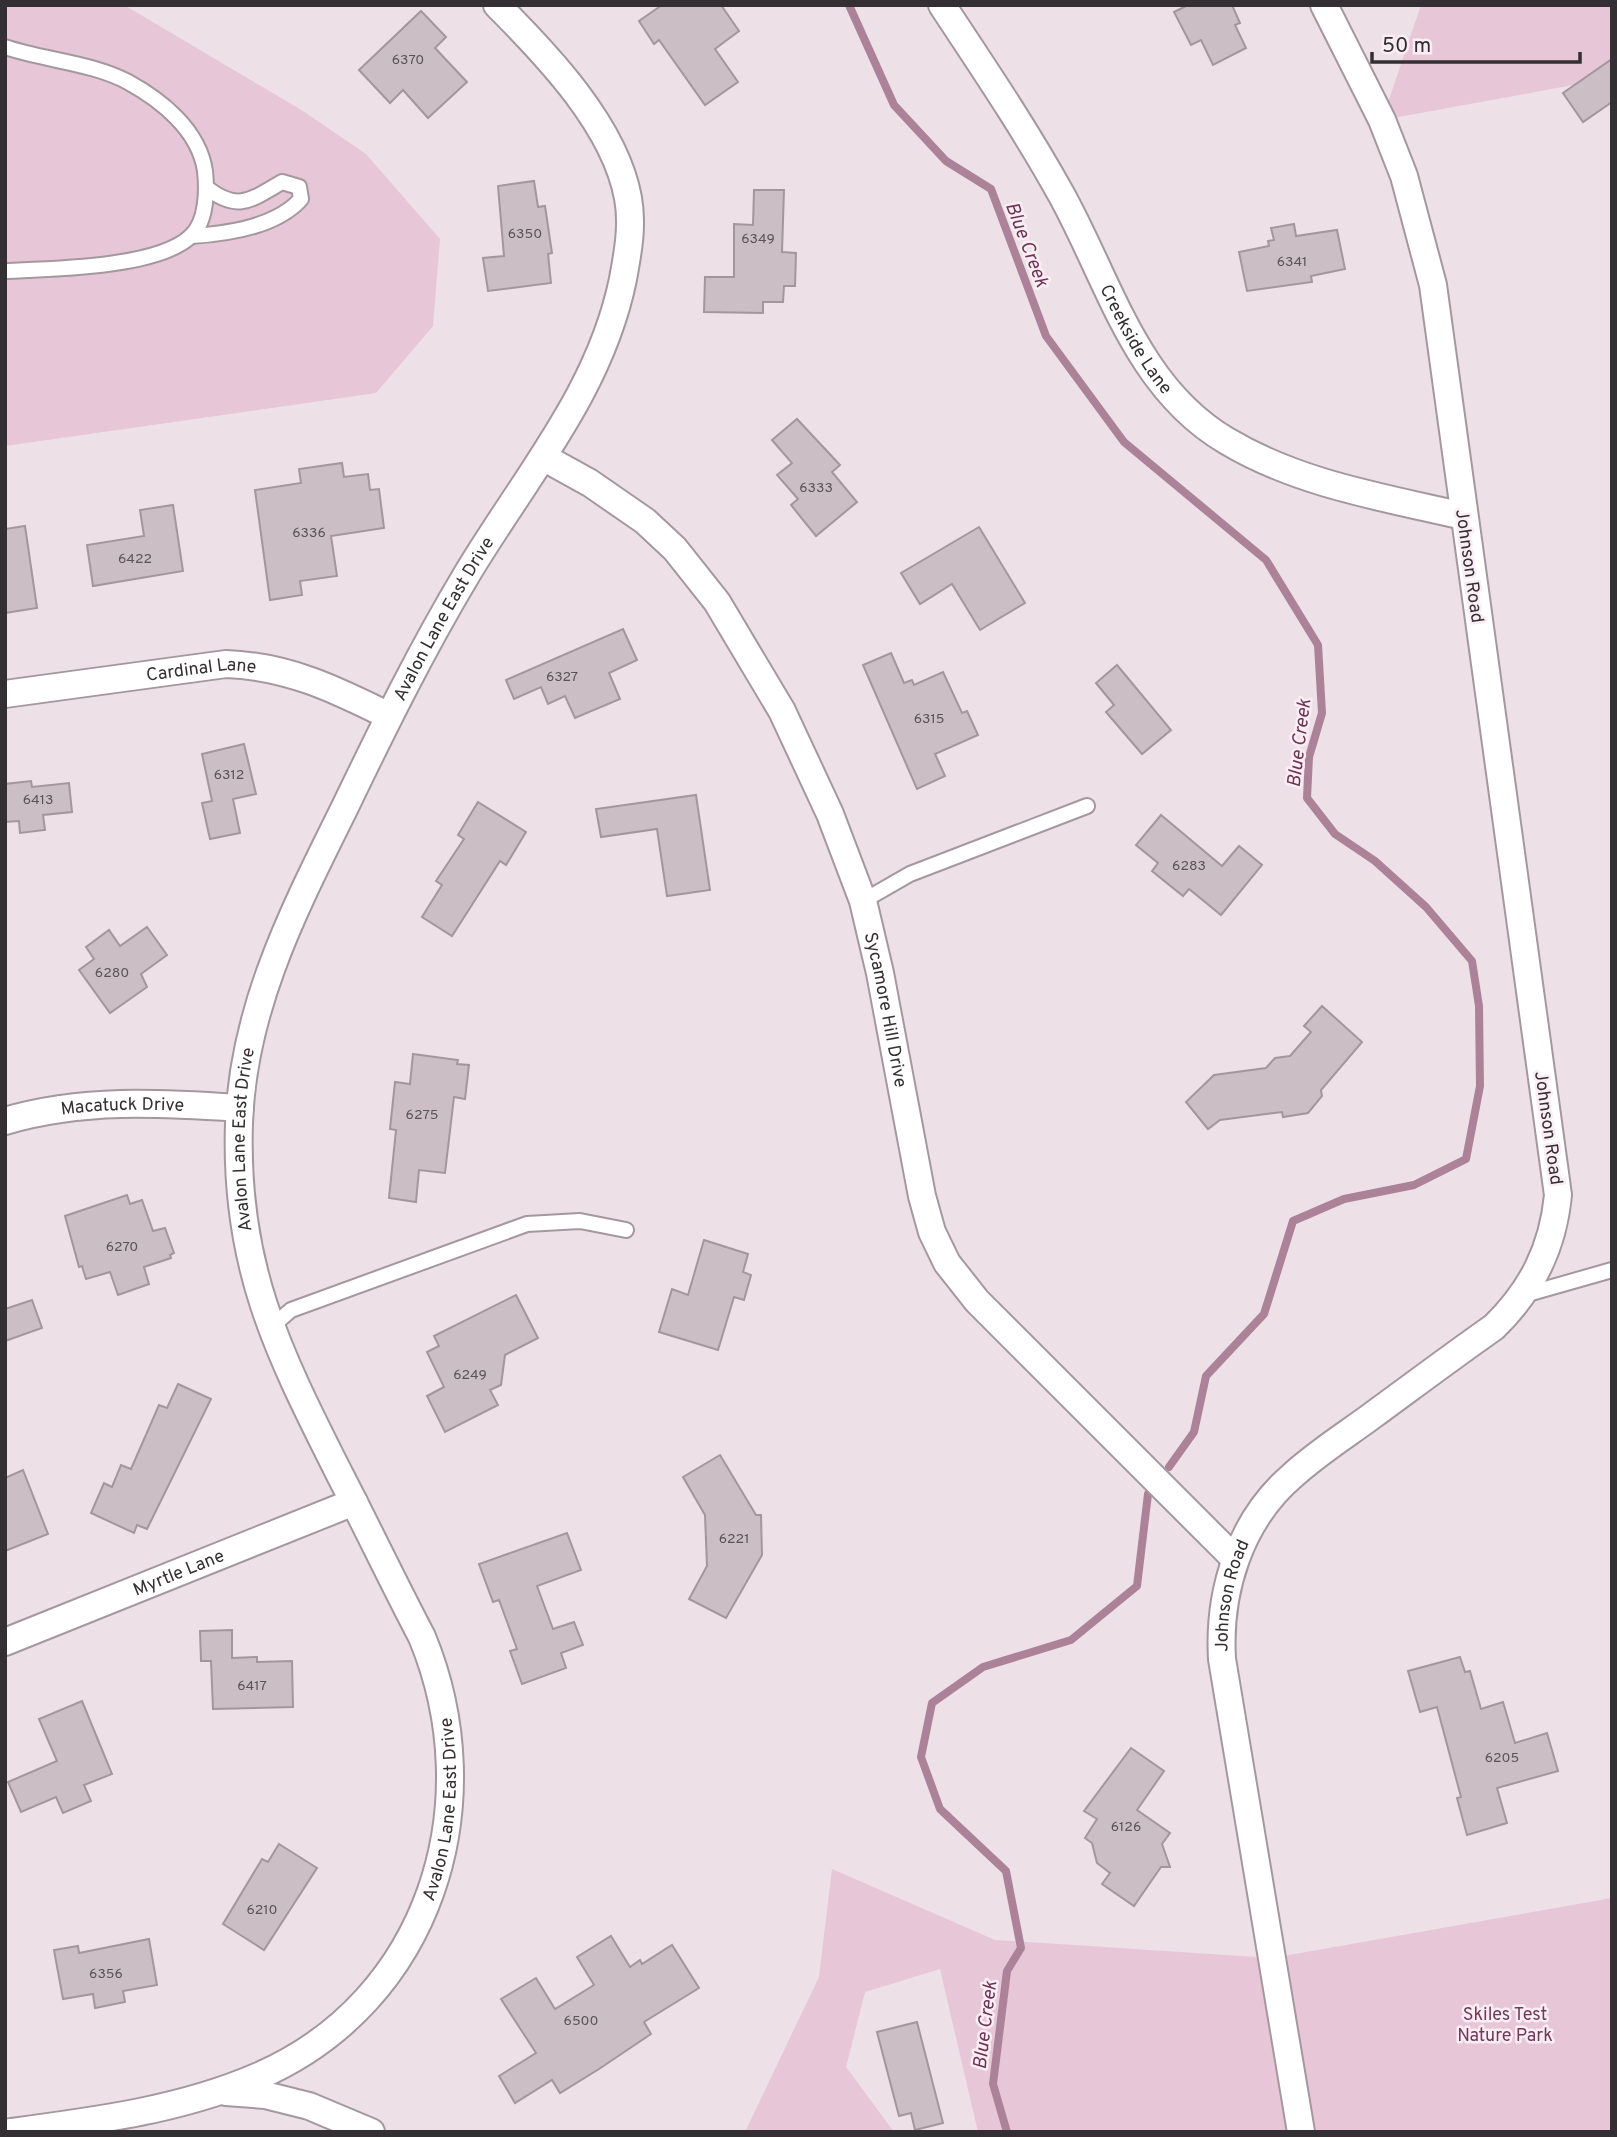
<svg xmlns="http://www.w3.org/2000/svg" width="1617" height="2137" font-family="Overpass,sans-serif">
<rect width="100%" height="100%" fill="#ede0e6"/>
<g fill="#e7c6d7">
<polygon points="5,5 124,5 303,111 366,154 440,239 433,326 376,393 5,446"/>
<polygon points="1421,5 1612,5 1612,78 1382,120"/>
<polygon points="832,1869 995,1940 1272,1958 1612,1898 1612,2132 978,2132 940,1969 865,1992 846,2067 894,2132 745,2132 819,1977"/>
</g>
<g fill="none" stroke-linecap="round" stroke-linejoin="round">
<g stroke="#ac8299" stroke-width="8">
<polyline points="849,5 894,105 946,161 991,189 1046,336 1124,442 1266,560 1318,645 1322,713 1309,757 1307,798 1335,834 1375,861 1426,907 1472,961 1479,1006 1480,1086 1466,1159 1414,1185 1344,1199 1293,1221 1264,1314 1206,1376 1194,1432 1169,1467"/>
<polyline points="1007,2132 993,2084 1007,1971 1021,1948 1006,1871 940,1809 921,1757 932,1703 983,1667 1071,1640 1137,1586 1148,1494"/>
</g>
</g>
<g fill="#cbbec4" stroke="#a3979d" stroke-width="2">
<polygon points="662,5 721,5 739,31 715,49 738,82 705,105 659,40 654,44 639,21"/>
<polygon points="1188,5 1232,5 1240,23 1235,25 1246,48 1213,65 1201,40 1191,45 1174,12"/>
<polygon points="421,11 446,37 435,48 467,82 428,118 403,90 390,103 359,70"/>
<polygon points="1612,59 1612,102 1583,122 1563,93"/>
<polygon points="534,181 538,207 545,206 552,253 548,254 551,283 488,291 483,258 504,256 498,186"/>
<polygon points="754,190 784,190 782,252 796,253 795,286 784,286 783,302 763,302 763,313 704,312 705,277 734,277 734,224 753,225"/>
<polygon points="1294,224 1296,236 1337,230 1345,269 1311,276 1312,282 1247,291 1239,252 1269,246 1268,241 1274,240 1271,228"/>
<polygon points="797,419 840,465 832,472 857,502 816,536 791,505 798,499 777,475 792,463 772,440"/>
<polygon points="342,463 344,477 368,474 370,490 379,489 384,528 331,536 337,576 300,581 302,595 270,600 255,490 301,483 299,469"/>
<polygon points="173,505 183,571 93,586 87,545 144,536 140,510"/>
<polygon points="25,526 37,608 5,613 5,529"/>
<polygon points="979,527 1025,603 980,630 952,584 920,604 901,573"/>
<polygon points="623,629 637,660 609,673 620,699 575,718 565,696 548,704 541,687 514,699 506,680"/>
<polygon points="891,653 904,683 912,680 914,685 943,672 962,713 967,711 978,735 935,754 945,776 917,789 863,665"/>
<polygon points="1117,665 1171,730 1142,754 1106,712 1114,705 1096,683"/>
<polygon points="244,744 256,794 233,799 240,833 210,839 202,803 212,801 202,754"/>
<polygon points="31,781 32,787 69,783 72,812 43,815 45,830 20,833 19,821 5,822 5,784"/>
<polygon points="696,795 710,890 667,896 657,829 601,837 596,809"/>
<polygon points="478,802 526,832 506,865 500,861 452,936 422,917 442,885 436,881 464,839 458,835"/>
<polygon points="1161,815 1222,866 1239,846 1262,865 1221,915 1189,889 1183,896 1152,871 1158,863 1136,845"/>
<polygon points="147,927 167,955 141,974 147,987 110,1013 79,970 94,959 86,947 109,930 120,946"/>
<polygon points="1322,1006 1362,1042 1321,1090 1322,1096 1308,1113 1283,1117 1282,1112 1220,1120 1208,1129 1186,1102 1214,1075 1266,1068 1275,1058 1290,1056 1311,1032 1304,1026"/>
<polygon points="413,1054 458,1060 457,1064 469,1065 465,1099 454,1097 445,1173 419,1170 416,1202 389,1198 396,1130 390,1129 395,1082 410,1084"/>
<polygon points="127,1195 130,1204 142,1200 153,1231 165,1228 174,1253 170,1255 171,1258 144,1267 149,1284 118,1295 110,1272 86,1279 82,1266 79,1267 65,1216"/>
<polygon points="704,1240 748,1254 743,1272 751,1275 744,1300 734,1297 718,1350 659,1332 672,1289 688,1295"/>
<polygon points="516,1295 538,1338 505,1355 501,1385 490,1390 498,1405 445,1432 427,1396 444,1387 427,1352 439,1346 434,1336"/>
<polygon points="32,1300 42,1328 5,1341 5,1309"/>
<polygon points="178,1384 211,1399 147,1529 137,1525 134,1533 91,1513 104,1483 112,1487 121,1465 131,1469 159,1405 167,1408"/>
<polygon points="720,1455 756,1515 761,1515 762,1555 726,1618 689,1599 707,1566 705,1515 683,1477"/>
<polygon points="23,1470 48,1534 5,1551 5,1478"/>
<polygon points="567,1533 581,1570 537,1586 553,1629 574,1622 583,1645 561,1653 566,1668 522,1684 510,1651 517,1649 499,1600 493,1602 479,1564"/>
<polygon points="232,1630 232,1658 257,1657 257,1662 292,1661 293,1707 213,1709 211,1661 201,1661 200,1631"/>
<polygon points="1460,1657 1465,1672 1470,1671 1481,1709 1503,1702 1515,1743 1547,1733 1558,1771 1497,1788 1507,1823 1467,1835 1457,1798 1461,1797 1437,1707 1420,1712 1408,1671"/>
<polygon points="82,1701 112,1774 84,1785 91,1801 63,1813 56,1797 21,1812 8,1782 57,1761 39,1719"/>
<polygon points="1131,1748 1164,1771 1137,1810 1170,1833 1162,1844 1170,1867 1161,1867 1134,1906 1102,1884 1110,1873 1097,1863 1092,1843 1085,1838 1097,1819 1084,1811"/>
<polygon points="279,1844 317,1868 264,1950 223,1924 262,1859 268,1862"/>
<polygon points="611,1936 630,1967 640,1960 642,1964 672,1945 699,1988 644,2022 651,2034 599,2069 560,2093 552,2080 515,2103 499,2076 536,2053 501,1999 536,1978 555,2009 594,1985 577,1957"/>
<polygon points="149,1939 157,1985 123,1991 125,2002 95,2008 93,1994 63,1999 54,1950 78,1946 79,1953"/>
<polygon points="917,2022 943,2123 915,2130 911,2113 899,2116 877,2032"/>
</g>
<g fill="none" stroke-linecap="round" stroke-linejoin="round">
<g stroke="#a4989e" stroke-width="18">
<g id="lane">
<path d="M5,47c38,13 88,16 123,35 33,18 71,48 77,89 2,19 2,50 -14,65 -33,32 -141,33 -186,35"/>
<path d="M191,236c36,-2 85,-9 110,-37l-2,-12 -17,-5c-31,18 -44,30 -75,6"/>
<polyline points="863,901 910,874 1087,806"/>
<polyline points="1524,1295 1612,1270"/>
<polyline points="270,1328 291,1310 527,1224 580,1221 626,1230"/>
</g>
</g>
<g stroke="#a4989e" stroke-width="30">
<g id="street">
<path id="s1" d="M942,5c41,62 83,124 119,189 48,86 74,193 166,247 72,43 155,56 236,75"/>
<path id="s2" d="M543,457l47,26 55,38 30,28 42,53 65,109 48,103 33,87 17,72 42,223 10,36 15,31 30,38 258,258"/>
<path id="s3" d="M5,694l221,-30c61,2 109,25 163,52"/>
<path id="s4" d="M5,1121c78,-23 155,-18 235,-13"/>
<path id="s5" d="M5,1642l349,-140"/>
<polyline points="226,2092 265,2095 309,2106 371,2132"/>
<path id="s6" d="M11,2132c83,-11 170,-22 248,-56 172,-75 232,-272 163,-439 -28,-53 -54,-108 -82,-162 -62,-123 -106,-209 -101,-352 4,-116 56,-215 106,-316 38,-79 77,-158 122,-233 58,-97 133,-182 156,-295 5,-27 10,-54 5,-81 -13,-72 -81,-143 -131,-193"/>
<path id="s7" d="M1301,2132l-79,-473c-4,-68 18,-138 70,-183 25,-23 54,-41 81,-61 41,-30 81,-60 121,-88 38,-37 59,-79 64,-132l-125,-910 -29,-109 -22,-56 -58,-115"/>
</g>
</g>
<use href="#lane" stroke="#fff" stroke-width="14"/>
<use href="#street" stroke="#fff" stroke-width="26"/>
</g>
<g text-anchor="middle" stroke-width="5" stroke-linejoin="round" paint-order="stroke">
<g font-size="14" fill="#5a5356">
<text x="408" y="64">6370</text>
<text x="525" y="238">6350</text>
<text x="758" y="243">6349</text>
<text x="1292" y="266">6341</text>
<text x="816" y="492">6333</text>
<text x="309" y="537">6336</text>
<text x="135" y="563">6422</text>
<text x="562" y="681">6327</text>
<text x="929" y="723">6315</text>
<text x="229" y="779">6312</text>
<text x="38" y="804">6413</text>
<text x="1189" y="870">6283</text>
<text x="112" y="977">6280</text>
<text x="422" y="1119">6275</text>
<text x="122" y="1251">6270</text>
<text x="470" y="1379">6249</text>
<text x="734" y="1543">6221</text>
<text x="252" y="1690">6417</text>
<text x="1502" y="1762">6205</text>
<text x="1126" y="1831">6126</text>
<text x="262" y="1914">6210</text>
<text x="106" y="1978">6356</text>
<text x="581" y="2025">6500</text>
</g>
<g font-size="18" fill="#342f32" stroke="#faedf3">
<text dy="6" stroke="none"><textPath href="#s1" startOffset="387">Creekside Lane</textPath></text>
<text transform="translate(1470 566) rotate(82)" y="6">Johnson Road</text>
<text dy="6" stroke="none"><textPath href="#s6" startOffset="1876">Avalon Lane East Drive</textPath></text>
<text dy="6" stroke="none"><textPath href="#s3" startOffset="198">Cardinal Lane</textPath></text>
<text dy="6" stroke="none"><textPath href="#s2" startOffset="674">Sycamore Hill Drive</textPath></text>
<text dy="6" stroke="none"><textPath href="#s4" startOffset="119">Macatuck Drive</textPath></text>
<text transform="translate(1549 1128) rotate(82)" y="6">Johnson Road</text>
<text dy="6" stroke="none"><textPath href="#s6" startOffset="1311">Avalon Lane East Drive</textPath></text>
<text dy="6" stroke="none"><textPath href="#s5" startOffset="187">Myrtle Lane</textPath></text>
<text dy="6" stroke="none"><textPath href="#s7" startOffset="544">Johnson Road</textPath></text>
<text dy="6" stroke="none"><textPath href="#s6" startOffset="598">Avalon Lane East Drive</textPath></text>
</g>
<g font-size="18" fill="#703859" stroke="#faedf3">
<text x="1505" y="2020">Skiles Test<tspan x="1505" dy="21">Nature Park</tspan></text>
</g>
<g font-size="19" font-style="italic" fill="#6b3354" stroke="#faedf3">
<text transform="translate(1028 244) rotate(69)" y="7">Blue Creek</text>
<text transform="translate(1298 743) rotate(-83)" y="7">Blue Creek</text>
<text transform="translate(984 2025) rotate(-83)" y="7">Blue Creek</text>
</g>
</g>
<rect width="1617" height="2137" fill="none" stroke="#342f32" stroke-width="14"/>
<path d="M1372 52v10h208v-10" fill="none" stroke="#342f32" stroke-width="3.5"/>
<text x="1382" y="52" font-size="21" fill="#342f32" stroke="#faedf3" stroke-width="5" paint-order="stroke">50 m</text>
</svg>
